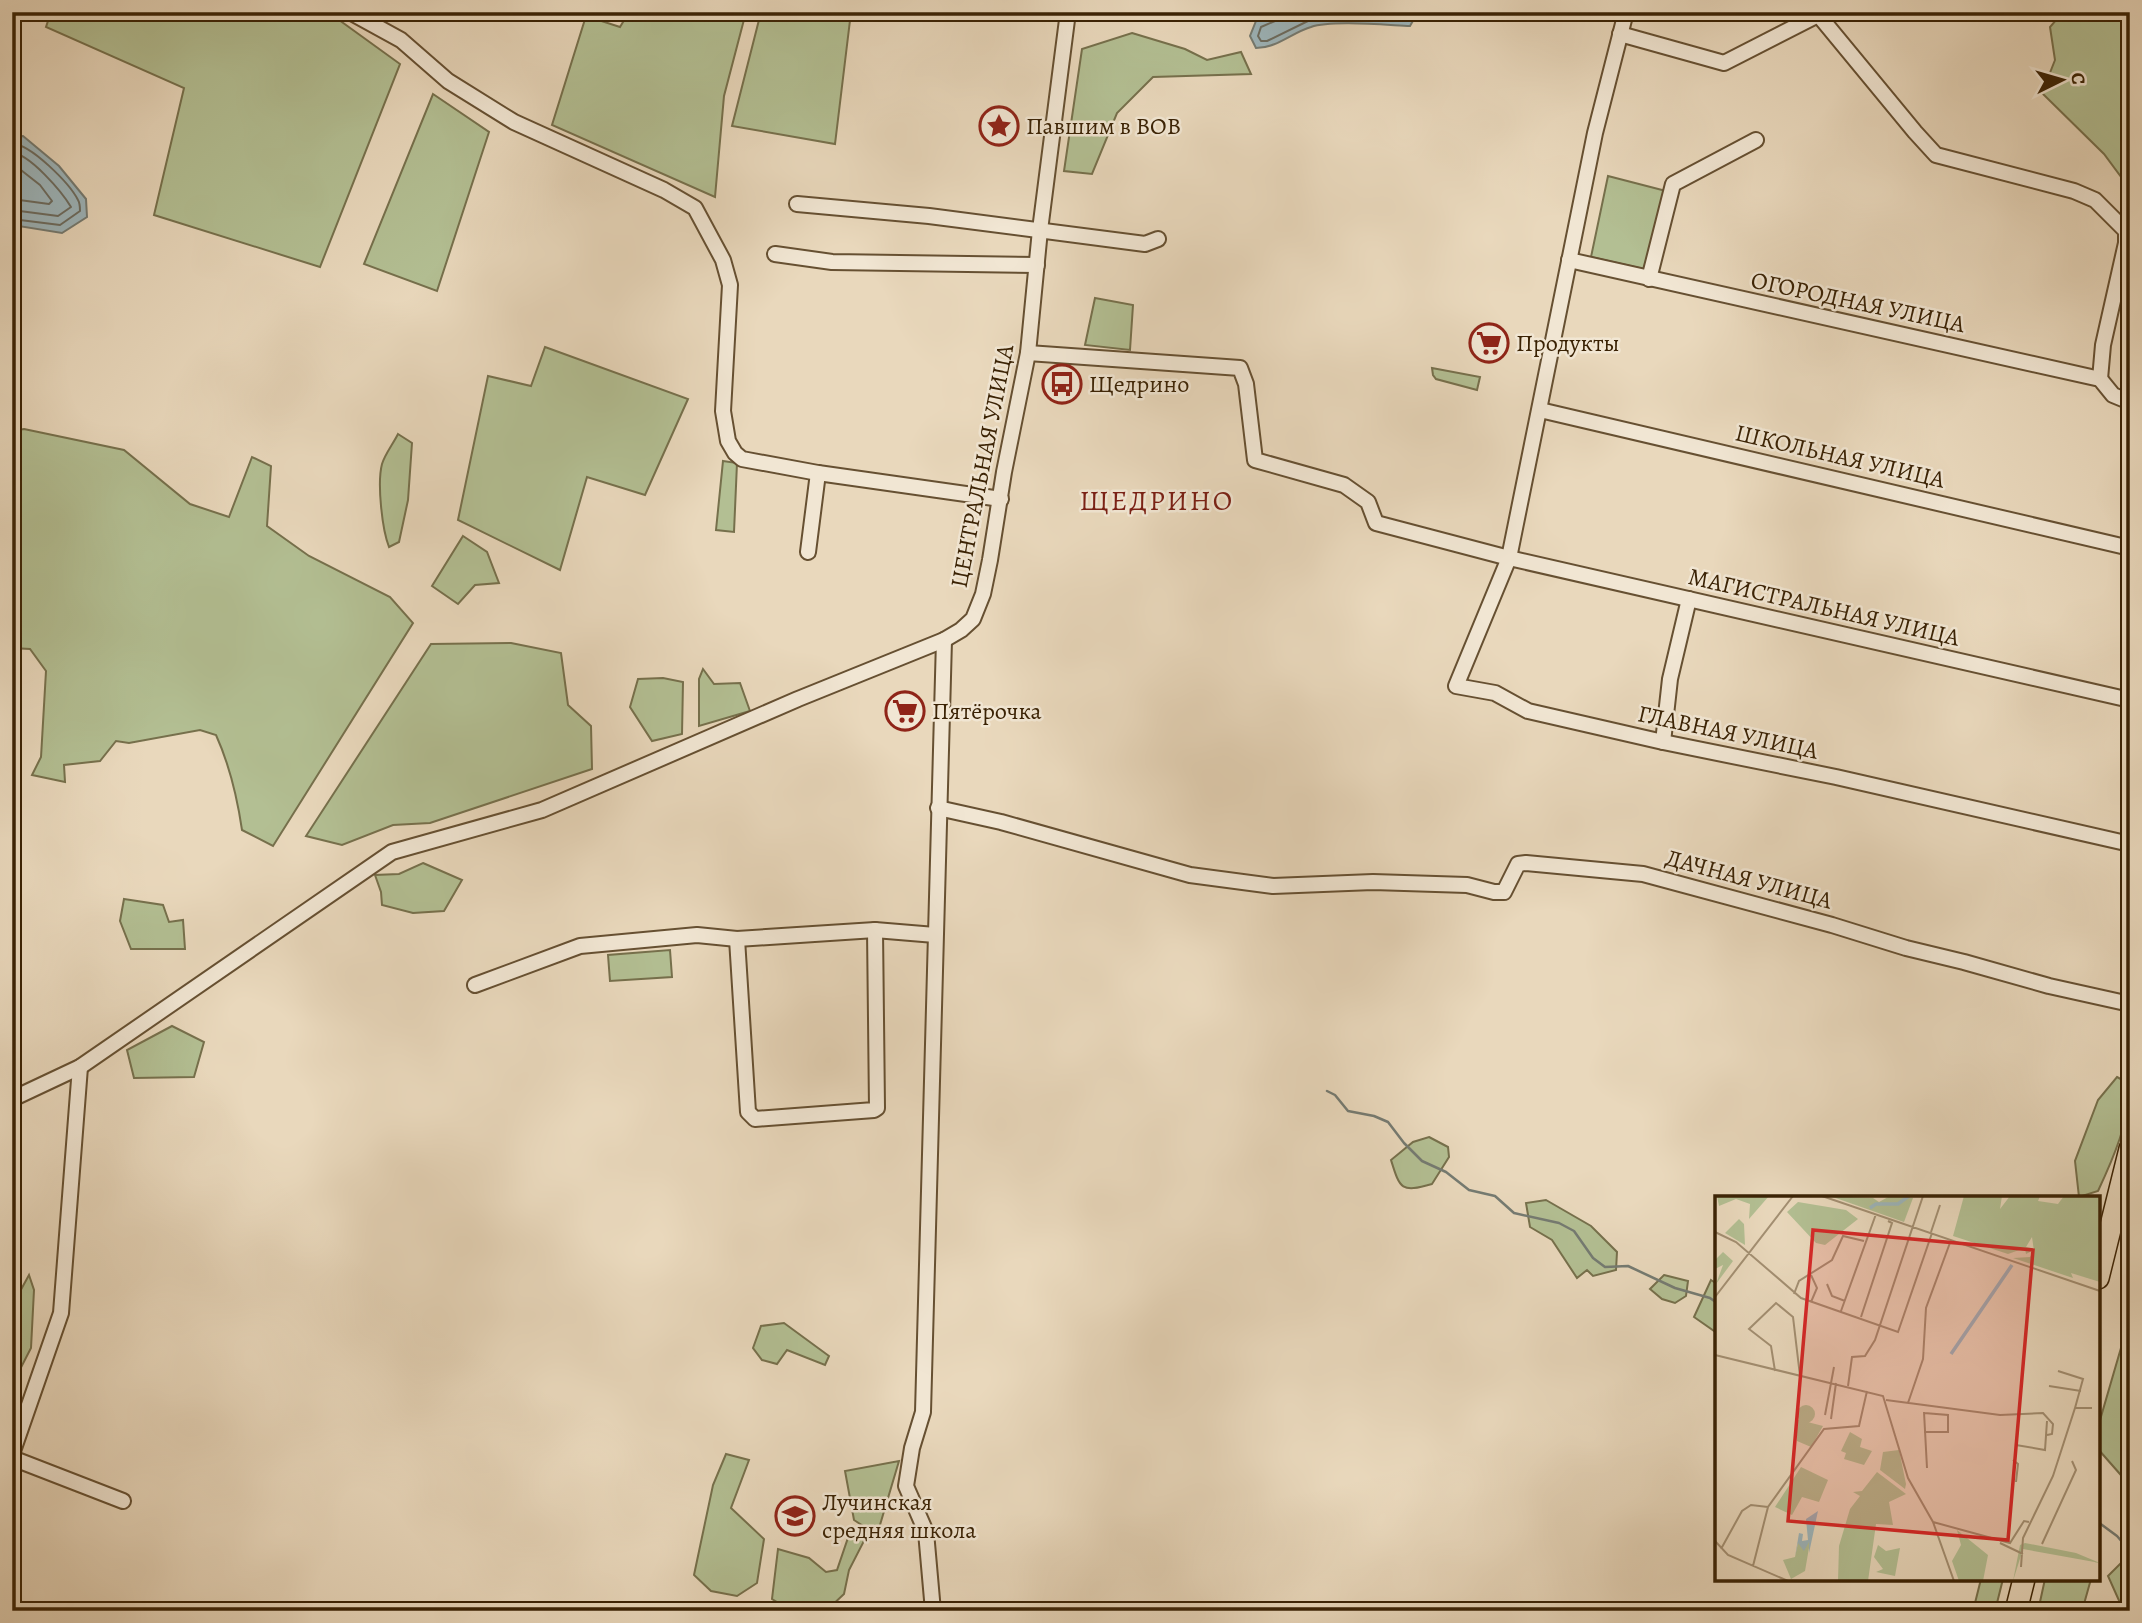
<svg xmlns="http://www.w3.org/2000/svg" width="2142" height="1623" font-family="Alegreya,serif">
<rect width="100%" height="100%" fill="#e9d8bc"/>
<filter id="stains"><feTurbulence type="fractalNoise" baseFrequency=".00286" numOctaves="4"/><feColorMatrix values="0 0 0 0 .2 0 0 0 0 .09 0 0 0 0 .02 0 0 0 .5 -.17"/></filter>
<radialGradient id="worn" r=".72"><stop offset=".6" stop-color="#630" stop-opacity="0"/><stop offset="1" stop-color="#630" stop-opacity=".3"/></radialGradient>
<g fill="#b3bf93" stroke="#76704c" stroke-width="2">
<polygon points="51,12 328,12 400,64 320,267 154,215 184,88 46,27"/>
<polygon points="629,12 746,12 724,96 715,197 552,125 586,16 620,27"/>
<polygon points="761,12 851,12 835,144 732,126"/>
<polygon points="2063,12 2130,12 2130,189 2104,154 2042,93 2055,60 2050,27"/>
<polygon points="1132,33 1185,49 1207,60 1241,52 1251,74 1153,77 1117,113 1092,174 1064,171 1082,49"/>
<polygon points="433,94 489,132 437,291 364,264"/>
<polygon points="1608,176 1666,191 1648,270 1591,257"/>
<polygon points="1095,298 1133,305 1130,350 1085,345"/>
<polygon points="545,347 688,399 645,495 587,477 560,570 458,520 488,376 531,386"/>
<polygon points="1432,368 1480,377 1477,390 1436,379 1433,375"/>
<path d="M24,429l100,21 66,54 39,13 23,-60 19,9 -4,60 42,30 81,41 23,26 -140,223 -31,-16c-5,-34 -12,-64 -26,-95l-16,-5 -71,13 -13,-2 -16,20 -36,4 1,17 -33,-7 9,-18 5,-86 -16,-22 -18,-1v-217z"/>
<path d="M398,434l14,9 -4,57 -9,42 -10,5c-7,-18 -12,-64 -7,-83 3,-10 11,-20 16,-30z"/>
<polygon points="723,461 737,463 734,532 716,530"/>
<polygon points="463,536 487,552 499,583 475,585 458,604 432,586"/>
<polygon points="511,643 561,653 568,705 591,726 592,769 430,823 393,825 342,845 306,836 431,644"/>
<polygon points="703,669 714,684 740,683 750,711 699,726 699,679"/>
<polygon points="663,678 683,682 682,734 652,741 630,707 638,679"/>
<polygon points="423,863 462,880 444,911 413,913 382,905 381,892 375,875 399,874"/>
<polygon points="124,899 163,905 169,922 183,920 185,949 131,949 120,921"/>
<polygon points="670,950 672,977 610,981 608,955"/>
<polygon points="172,1026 204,1042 194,1077 134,1078 127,1050"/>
<path d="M2117,1077l13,7c0,36 -17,75 -32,107l-19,6 -4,-36 23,-61z"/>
<path d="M1429,1137l19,10 1,10 -17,27c-31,9 -32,5 -41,-24l22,-18z"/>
<polygon points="1546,1200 1591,1226 1617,1252 1616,1270 1593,1276 1587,1270 1577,1278 1552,1240 1530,1227 1526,1203"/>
<polygon points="29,1275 34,1290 31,1348 12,1385 12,1306"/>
<polygon points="1664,1275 1688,1281 1686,1296 1675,1303 1662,1299 1650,1289"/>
<polygon points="1711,1280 1717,1284 1717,1333 1694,1317"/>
<polygon points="2130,1317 2130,1540 2127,1537 2127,1482 2098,1449 2098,1427"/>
<polygon points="784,1323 829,1356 825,1365 787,1350 777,1364 762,1360 753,1348 761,1326"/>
<polygon points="726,1454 749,1460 731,1508 764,1539 757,1583 737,1596 711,1591 694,1575 713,1485"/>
<polygon points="899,1461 877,1535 854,1520 845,1471"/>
<polygon points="851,1529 866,1537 849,1570 844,1594 826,1611 792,1611 772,1599 778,1549 809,1558 826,1572 837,1570"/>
<polygon points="2127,1557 2130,1559 2130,1606 2121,1605 2108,1576"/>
<polygon points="1981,1579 2003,1579 1995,1611 1973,1611"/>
<polygon points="2045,1579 2091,1579 2084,1604 2096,1611 2038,1611"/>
</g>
<g fill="#9db6bc" stroke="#757b72" stroke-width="2">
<path d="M1278,12h140l-8,14c-24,-1 -79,-6 -99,1 -20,6 -34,21 -55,21l-6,-12 6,-15z"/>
<polygon points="23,136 59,166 86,199 87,217 62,233 12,225 12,137"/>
</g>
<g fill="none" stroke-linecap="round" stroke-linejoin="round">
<g stroke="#6c6c60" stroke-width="2">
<polyline points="1278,12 1275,21 1261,27 1258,36 1261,41 1267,41 1312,19 1404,19 1410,12"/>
<path d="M12,144c18,-1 58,40 66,56 2,3 2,8 2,11l-20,14 -48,-6"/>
<path d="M12,153c17,0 50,39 59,54l-13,9 -46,-6"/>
<polyline points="12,163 40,185 52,201 49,204 12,199"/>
</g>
<g stroke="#757b72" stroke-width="2.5">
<polyline points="1327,1091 1335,1095 1348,1111 1374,1116 1388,1122 1404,1143 1422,1161 1446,1172 1469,1190 1495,1196 1514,1213 1559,1223 1574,1231 1593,1258 1605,1267 1628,1266 1675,1288 1710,1298 1717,1303"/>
<polyline points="2098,1522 2117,1536 2130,1551"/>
</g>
<g stroke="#665032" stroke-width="18">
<g id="minor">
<polyline points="350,12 401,40 448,81 514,122 664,190 695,208 723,260 730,285 723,411 728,441 735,453 742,459 818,473 1001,499"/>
<polyline points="1626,12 1595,133 1509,558 1456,686 1495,693 1528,711 1663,742 1836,777 2130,844"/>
<polyline points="1816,12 1915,132 1936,155 2074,191 2095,200 2126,231 2126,243 2103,345 2100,379"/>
<polyline points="1620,34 1724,63 1818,15"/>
<polyline points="797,204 929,216 1145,244 1158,239"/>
<polyline points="775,254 832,262 1037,265"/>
<polyline points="1569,260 2100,379 2113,395 2130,402"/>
<polyline points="1649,279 1673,184 1756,140"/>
<polyline points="1028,353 1240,368 1246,384 1255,460 1344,485 1368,502 1376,523 1509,558 2130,700"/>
<polyline points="1540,410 2130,548"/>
<polyline points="808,552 818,473"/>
<polyline points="1663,742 1670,679 1689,599"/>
<polyline points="938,808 1001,822 1190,875 1273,886 1373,882 1467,885 1494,892 1504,892 1518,864 1526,863 1643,874 1832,925 1906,948 1964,962 2049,986 2130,1004"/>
<polyline points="737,939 748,1112 755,1119 874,1110 877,1108 875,930"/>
<polyline points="475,985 580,946 697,935 737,939 875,930 935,935"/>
<polyline points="12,1099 80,1067 392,852 542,810 798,699 944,640 961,630 973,619 983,594 990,560 1004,472 1028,353 1040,230 1068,12"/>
<polyline points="12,1454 61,1313 80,1067"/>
<polyline points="12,1458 123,1501"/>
<polyline points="933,1611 926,1532 906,1486 912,1448 923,1412 944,640"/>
</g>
</g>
<g stroke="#3a2204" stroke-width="24">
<g id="highway">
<polyline points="2098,1278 2130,1149"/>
<polyline points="2016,1611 2024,1579"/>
</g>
</g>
<use href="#minor" stroke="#f1e6d3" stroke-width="14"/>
<use href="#highway" stroke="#e9d8bc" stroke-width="21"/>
</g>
<defs>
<g id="sight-ring" transform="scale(2.0125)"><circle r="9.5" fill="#f1e6d3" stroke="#8f2418" stroke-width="1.5"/><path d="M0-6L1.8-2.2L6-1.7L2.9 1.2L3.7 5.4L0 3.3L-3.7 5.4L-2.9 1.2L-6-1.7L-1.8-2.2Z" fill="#8f2418"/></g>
<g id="supermarket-ring" transform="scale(2.0125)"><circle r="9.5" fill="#f1e6d3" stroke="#8f2418" stroke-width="1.5"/><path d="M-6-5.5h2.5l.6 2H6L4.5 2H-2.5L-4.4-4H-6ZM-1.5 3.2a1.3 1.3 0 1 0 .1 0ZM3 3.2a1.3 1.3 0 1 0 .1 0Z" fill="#8f2418"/></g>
<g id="bus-ring" transform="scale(2.0125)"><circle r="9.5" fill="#f1e6d3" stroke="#8f2418" stroke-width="1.5"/><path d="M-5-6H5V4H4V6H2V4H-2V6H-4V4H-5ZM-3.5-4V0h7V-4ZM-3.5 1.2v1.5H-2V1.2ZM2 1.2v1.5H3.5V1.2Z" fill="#8f2418"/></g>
<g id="school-ring" transform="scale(2.0125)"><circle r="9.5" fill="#f1e6d3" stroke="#8f2418" stroke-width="1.5"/><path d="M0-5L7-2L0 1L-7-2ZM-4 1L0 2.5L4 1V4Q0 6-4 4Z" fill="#8f2418"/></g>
</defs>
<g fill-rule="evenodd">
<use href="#sight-ring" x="999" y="126"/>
<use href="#supermarket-ring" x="1489" y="343"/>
<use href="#bus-ring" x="1062" y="384"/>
<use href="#supermarket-ring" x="905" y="711"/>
<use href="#school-ring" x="795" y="1516"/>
</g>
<g text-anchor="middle" stroke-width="5" stroke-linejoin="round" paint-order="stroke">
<g font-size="24" fill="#3a2204" stroke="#f1e6d3" text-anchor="start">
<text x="1026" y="134">Павшим в ВОВ</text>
<text x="1516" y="351">Продукты</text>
<text x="1089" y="392">Щедрино</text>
<text x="932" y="719">Пятёрочка</text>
<text x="822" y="1510">Лучинская<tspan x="822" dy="28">средняя школа</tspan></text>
</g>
<g font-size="24" fill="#3a2204" stroke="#f1e6d3">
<text transform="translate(1858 302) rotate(12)" y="8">ОГОРОДНАЯ УЛИЦА</text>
<text transform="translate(1840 456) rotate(13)" y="8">ШКОЛЬНАЯ УЛИЦА</text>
<text transform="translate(982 466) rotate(-79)" y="8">ЦЕНТРАЛЬНАЯ УЛИЦА</text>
<text transform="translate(1824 607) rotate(13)" y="8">МАГИСТРАЛЬНАЯ УЛИЦА</text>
<text transform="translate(1728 732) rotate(12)" y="8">ГЛАВНАЯ УЛИЦА</text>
<text transform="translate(1749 879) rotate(15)" y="8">ДАЧНАЯ УЛИЦА</text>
</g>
<g font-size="28" letter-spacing="2" fill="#7a1f14" stroke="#f1e6d3">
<text x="1157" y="510">ЩЕДРИНО</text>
</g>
</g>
<g transform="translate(1715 1196)">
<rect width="385" height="385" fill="#e9d8bc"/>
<path d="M2,0h52l-20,23 1,-15 -14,-5 -17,7zM115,0l43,2 6,4 11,-6 23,2 -9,24zM249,0h38l-2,13 10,-13h30l-2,5 20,3 6,-8h36v86l-29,-9 2,5 -60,-20 17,-1 4,-6 -2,-14 -6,10 5,1 -1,4 -4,2 -1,-6 -17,6 -55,-18zM83,6l48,8 12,9 -33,26 -9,-2 -29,-31zM24,23l5,5 1,21 -20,-12zM8,56l10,9 -17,23 7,-19 -8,4v-9zM82 218a9 9 0 1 1 18 0a9 9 0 1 1-18 0ZM81,223l27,7 -12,21 -14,-6zM135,236l12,7 -2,8 12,4 -8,14 -20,-6 2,-6 -5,-2zM184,254l7,34 -1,5 -25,-19 3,-18zM86,271l27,13 -9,22 -17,-5 -10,18 -17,-8zM162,276l29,22 -17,8 4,23 -17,-1 -8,57h-30l1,-35 11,-37 10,-13 -7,-4 9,-1zM242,334l31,25 -5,26h-24l-7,-20 9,-16zM95,346l-5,29 -14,8 -8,-19 12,-3 3,-14zM310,347l51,10 24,10 -77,-14 -10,32 7,-36zM163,349l8,6 14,-3 -5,28 -19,-4 7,-3 -9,-12z" fill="#b3bf93"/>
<path d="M103,315l-9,42v-11l-5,9 -6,-8 -3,14 4,-24 4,1 -1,7 6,-1 -2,-21z" fill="#9db6bc"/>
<path fill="none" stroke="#9db6bc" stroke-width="3.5" d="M155,12l6,-4h22l11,-8M236,158l61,-89"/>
<path fill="none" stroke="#a38f72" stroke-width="2" d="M107,0l278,95M0,36l21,10 65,56 97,34 34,-99M216,36l9,-27M96,79l6,13 -6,14M112,88l5,12 13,5M79,98l5,-13 33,-21 11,-24 21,5M0,101l78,-101M126,115l35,-97M146,121l31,-94 -4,-2M0,159l168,41 25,82 25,44 21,59M60,175l-4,-25 -22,-17 27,-26 17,14 7,59M343,175l25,8 -8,29M133,190l4,-29 13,-1 10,-16 48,-144M334,190l32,5M171,204l114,15 43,-2 10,11 -1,10 -5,1M193,207l15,-44 3,-51 25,-68M209,216l3,56M110,219l9,-48M116,223l5,-36M209,236h24v-17l-24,-2M301,249l29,5 2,-29M298,264l5,4 -2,18M218,326l77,21 14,-22 5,1M0,345l13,14 60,26M285,347l23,11M327,348l34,-74 -4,-9M6,353l21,-38 9,-6 17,2M38,370l15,-59 56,-78 35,-3 8,-35M306,371l2,-29 30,-62 22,-68h17"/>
<path fill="#d62828" fill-opacity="0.15" stroke="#d62828" stroke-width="3.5" d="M98,34l220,20 -25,290 -220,-19z"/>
<rect width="385" height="385" fill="none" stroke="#3a2204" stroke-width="3.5"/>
</g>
<rect width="2142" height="1623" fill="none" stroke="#e9d8bc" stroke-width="42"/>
<rect x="14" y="14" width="2114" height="1595" fill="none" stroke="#3a2204" stroke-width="3.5"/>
<rect x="21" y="21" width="2100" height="1581" fill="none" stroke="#3a2204" stroke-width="2"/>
<g transform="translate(2062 80) rotate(85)" stroke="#f1e6d3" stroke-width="5" paint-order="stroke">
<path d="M0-5L12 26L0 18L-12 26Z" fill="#3a2204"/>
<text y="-10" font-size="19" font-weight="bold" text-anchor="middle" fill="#3a2204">С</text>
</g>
<rect width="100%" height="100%" filter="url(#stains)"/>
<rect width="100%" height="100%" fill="url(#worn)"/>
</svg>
